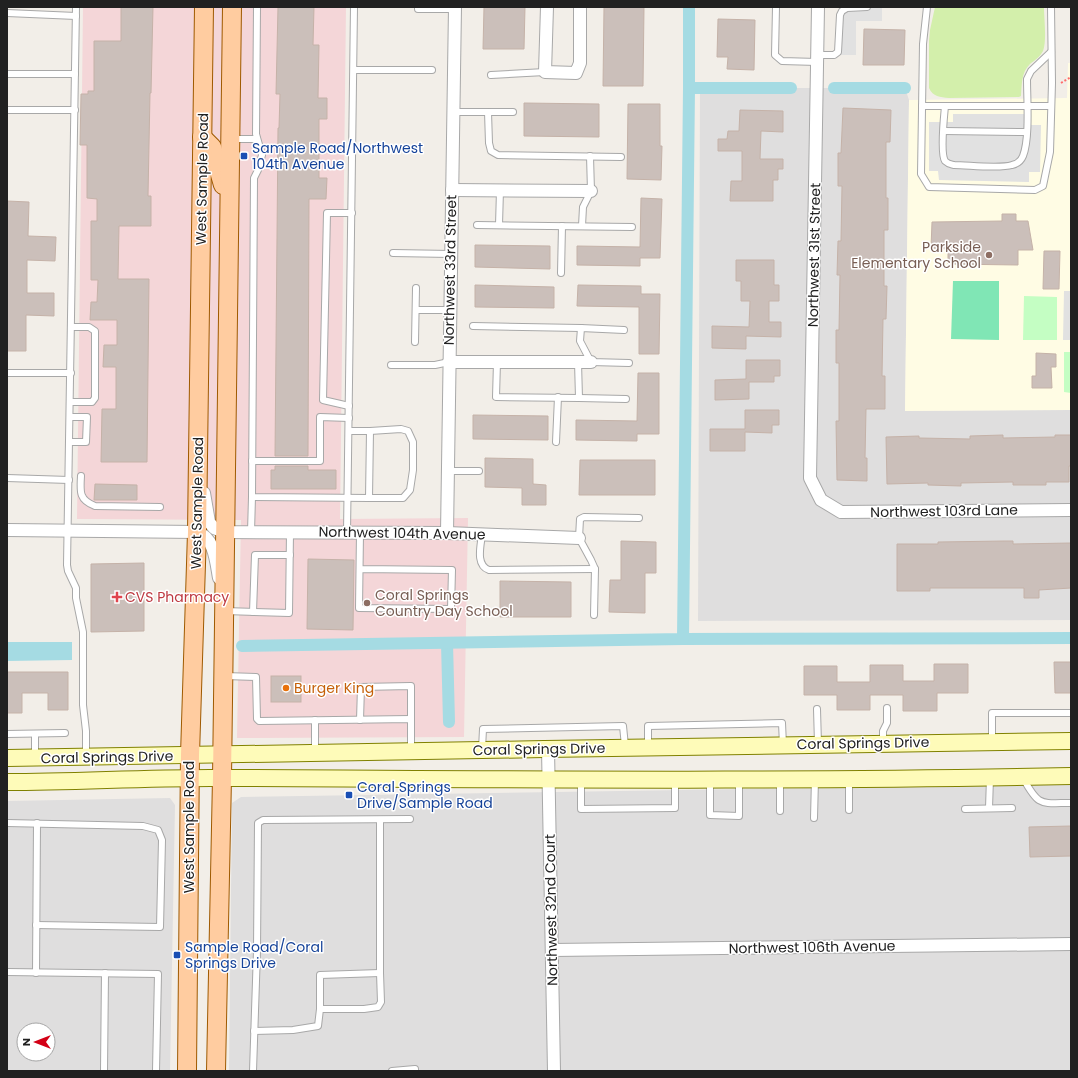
<svg xmlns="http://www.w3.org/2000/svg" width="1078" height="1078" font-family="Poppins,sans-serif">
<rect width="100%" height="100%" fill="#f2eee8"/>
<g fill="#dfdede" fill-rule="evenodd">
<polygon points="700,88 905,88 909,100 905,411 1071,410 1071,620 698,621"/>
<polygon points="1071,784 1071,1071 229,1071 232,803 241,797"/>
<path d="M170,798l5,7 -5,266h-163v-270zM24,1030h24v24h-24z"/>
</g>
<polygon fill="#f4d6d8" points="83,7 346,7 340,519 468,518 464,737 237,738 241,520 77,519"/>
<polygon fill="#fffce4" points="1068,63 1071,63 1071,410 905,411 909,100 1067,98"/>
<path fill="#d3efab" d="M935,7h109c0,12 3,33 -1,44 -3,6 -8,9 -13,13 -9,9 -8,20 -9,32l-2,1 -70,1c-9,-1 -16,-1 -20,-10v-47l1,-11z"/>
<g fill="#c4fec3">
<polygon points="1024,296 1057,297 1057,340 1023,340"/>
<polygon points="1064,352 1071,352 1071,393 1064,392"/>
</g>
<polygon fill="#80e6b5" points="953,281 999,281 999,340 951,339"/>
<g fill="#e1e1e1">
<polygon points="840,7 882,7 882,21 856,21 856,55 840,55"/>
<polygon points="953,114 1030,114 1030,125 1041,125 1040,172 1029,172 1029,182 939,180 938,171 929,171 929,122 953,122"/>
<polygon points="1064,291 1071,291 1071,340 1063,340"/>
</g>
<polygon fill="#a5dbe3" points="7,642 72,642 72,660 7,661"/>
<g fill="none" stroke-linecap="round" stroke-linejoin="round">
<g stroke="#a5dbe3" stroke-width="12">
<polyline points="689,88 791,88"/>
<polyline points="834,88 905,88"/>
<polyline points="683,639 1071,638"/>
<polyline points="447,643 449,722"/>
<polyline points="242,646 683,639 689,88 689,7"/>
</g>
</g>
<g fill="#cbbfba" stroke="#c5b2a8">
<polygon points="121,7 153,7 151,93 150,93 148,196 151,196 151,226 119,226 118,279 149,279 147,462 101,462 102,409 116,409 116,367 103,367 104,345 117,345 117,320 90,320 91,302 97,302 98,280 91,280 91,221 97,221 97,199 87,198 87,145 80,145 81,94 88,94 88,91 94,91 94,41 121,41"/>
<polygon points="278,7 314,7 313,45 319,45 318,98 327,98 327,119 319,119 319,178 327,178 326,199 309,199 308,456 275,456 278,128 279,128 280,94 276,94"/>
<polygon points="484,7 525,7 524,49 483,49"/>
<polygon points="604,7 644,7 643,86 603,86"/>
<polygon points="718,19 755,20 754,70 727,69 728,57 717,57"/>
<polygon points="864,29 905,30 904,65 863,65"/>
<polygon points="524,103 599,104 599,137 524,136"/>
<polygon points="628,104 660,104 660,146 662,146 661,180 627,179"/>
<polygon points="843,108 891,110 890,142 886,142 886,198 888,198 888,230 884,230 884,286 887,286 886,319 883,319 882,376 885,376 885,409 866,409 865,458 867,458 867,481 837,480 836,421 839,421 839,363 836,363 836,330 839,330 840,275 837,275 838,241 841,241 842,186 838,186 838,153 841,153"/>
<polygon points="740,110 783,111 783,132 761,131 760,159 783,159 783,169 778,169 778,180 773,180 773,201 730,201 731,181 742,181 742,151 718,151 718,139 727,139 728,131 739,131"/>
<polygon points="641,198 662,199 660,258 640,258 640,266 577,265 577,246 640,247"/>
<polygon points="7,201 29,202 28,236 56,237 55,261 27,260 27,293 54,293 54,316 26,315 26,351 7,351"/>
<polygon points="1002,214 1016,214 1016,221 1028,221 1033,250 1018,250 1018,265 948,264 948,249 931,248 932,222 1002,221"/>
<polygon points="475,245 550,246 550,269 475,267"/>
<polygon points="1044,251 1060,251 1059,289 1043,289"/>
<polygon points="736,260 774,260 774,285 779,285 779,301 769,301 769,322 781,322 781,337 746,336 746,349 712,348 712,326 749,327 750,301 741,301 741,281 736,281"/>
<polygon points="475,285 554,287 554,308 475,307"/>
<polygon points="578,285 641,286 641,294 660,294 659,354 639,354 639,307 577,306"/>
<polygon points="1036,353 1056,354 1056,367 1051,367 1052,388 1032,388 1032,376 1036,376"/>
<polygon points="746,360 780,360 780,376 774,376 774,382 749,382 749,399 715,400 715,380 746,379"/>
<polygon points="638,373 659,373 659,434 637,434 637,441 576,440 576,420 637,421"/>
<polygon points="745,410 779,410 779,425 772,425 772,433 745,432 745,451 710,451 710,429 745,429"/>
<polygon points="473,415 548,416 548,440 473,439"/>
<polygon points="1003,435 1003,438 1055,437 1055,435 1071,435 1071,466 1069,466 1069,482 1046,482 1046,485 1013,485 1013,482 961,483 961,486 928,485 928,483 887,484 886,437 919,436 919,438 970,439 970,436"/>
<polygon points="485,458 533,459 533,484 546,485 546,505 522,505 522,488 485,487"/>
<polygon points="580,460 655,460 655,495 579,495"/>
<polygon points="275,466 308,466 308,470 336,470 336,489 271,489 271,470 275,470"/>
<polygon points="95,484 137,485 137,500 94,500"/>
<polygon points="621,541 656,542 656,573 645,573 645,613 609,612 610,580 621,580"/>
<polygon points="1004,541 1013,541 1013,544 1071,543 1071,588 1039,590 1039,598 1024,598 1024,588 930,588 930,591 897,591 897,544 938,544 938,542"/>
<polygon points="308,559 354,560 353,630 307,629"/>
<polygon points="144,563 144,631 91,632 91,564"/>
<polygon points="500,581 571,582 571,617 500,617"/>
<polygon points="1054,662 1071,662 1071,693 1055,693"/>
<polygon points="934,664 968,664 968,693 937,693 937,711 903,711 903,695 870,695 870,710 837,710 837,695 804,695 804,666 837,666 837,682 870,682 870,665 903,665 903,681 934,681"/>
<polygon points="7,672 68,672 68,710 48,710 48,693 22,693 22,713 7,713"/>
<rect x="271" y="676" width="30" height="26"/>
<polygon points="1071,826 1071,856 1030,857 1029,827"/>
</g>
<g fill="none" stroke-linecap="round" stroke-linejoin="round">
<g stroke="#a8a8a8" stroke-width="8">
<g id="service">
<polyline points="76,7 67,565 68,571 76,588 76,598 83,632 83,705 86,731 86,757"/>
<polyline points="257,7 256,134 262,155 258,170 254,178 252,497 369,498 370,431 349,431"/>
<polyline points="418,7 418,9 455,9"/>
<polyline points="776,7 775,55 782,61 817,62"/>
<polyline points="927,7 923,44 921,174 929,187 1035,190 1043,186 1050,152 1052,83 1051,7"/>
<polyline points="7,13 76,16"/>
<polyline points="817,55 834,55 838,52 840,15 842,11 847,8 867,7"/>
<polyline points="354,70 432,70"/>
<polyline points="7,74 75,74"/>
<polyline points="491,75 545,72"/>
<polyline points="922,106 1051,106"/>
<path d="M945,106c-1,11 -5,47 0,55 3,3 5,3 9,4 14,0 45,4 58,0 5,-1 9,-4 11,-9 7,-18 4,-57 4,-77l4,-8 20,-19"/>
<polyline points="7,110 75,110"/>
<polyline points="454,112 513,112"/>
<polyline points="488,112 489,143 491,151 498,155 621,157"/>
<polyline points="944,131 1026,132"/>
<polyline points="233,139 257,139"/>
<polyline points="477,225 632,227"/>
<polyline points="499,225 500,190"/>
<polyline points="582,226 583,207 591,191 590,156"/>
<polyline points="393,253 451,254"/>
<polyline points="561,273 562,226"/>
<polyline points="416,310 450,310"/>
<polyline points="473,326 581,328"/>
<polyline points="624,330 581,328 580,341 591,362 629,363"/>
<polyline points="415,342 416,288"/>
<polyline points="497,362 496,397 579,398 578,362"/>
<polyline points="391,365 435,365 449,362"/>
<polyline points="7,373 71,373"/>
<polyline points="579,398 626,399"/>
<polyline points="70,402 92,402 95,398 95,331 89,327 71,327"/>
<polyline points="349,406 323,400 327,213 352,213"/>
<polyline points="70,442 86,442 87,417 70,417"/>
<polyline points="556,442 558,397"/>
<polyline points="252,461 320,461 320,417 349,418"/>
<polyline points="448,471 479,471"/>
<path d="M81,476c-1,16 -2,24 14,30l65,1"/>
<polyline points="7,478 69,480"/>
<polyline points="369,498 403,498 410,490 413,470 413,442 408,431 401,429 370,431"/>
<polyline points="251,532 252,497"/>
<polyline points="347,533 354,7"/>
<path d="M482,534c-1,11 -7,31 7,36l106,-1"/>
<polyline points="360,569 452,570 451,609 359,608 360,533"/>
<polyline points="225,611 289,613 290,532"/>
<polyline points="253,612 255,555 290,555"/>
<polyline points="594,615 595,569 591,560 579,538 580,519 584,517 639,518"/>
<polyline points="225,676 256,677 257,719 259,721 411,719 411,751"/>
<polyline points="817,709 818,744"/>
<polyline points="360,720 361,687 411,686 411,719"/>
<polyline points="7,734 65,733"/>
<polyline points="35,734 35,758"/>
<polyline points="992,742 992,713 1071,713"/>
<polyline points="883,743 883,731 887,723 887,708"/>
<polyline points="648,746 648,726 782,723 783,745"/>
<polyline points="482,749 483,729 623,726 625,746"/>
<polyline points="315,752 315,720"/>
<path d="M1023,778c16,29 17,25 48,25"/>
<polyline points="581,781 581,809 675,808 675,780"/>
<polyline points="710,781 710,815 739,816 739,780"/>
<polyline points="989,808 990,778"/>
<polyline points="965,809 1012,808"/>
<polyline points="849,810 849,779"/>
<polyline points="780,811 780,780"/>
<polyline points="814,818 815,779"/>
<polyline points="7,823 143,826 158,830 162,840 160,927 36,925"/>
<polyline points="7,972 158,974 156,1071"/>
<polyline points="36,973 37,823"/>
<polyline points="320,1009 320,975 380,973"/>
<polyline points="254,1031 293,1030 318,1026 320,1009 364,1009 378,1007 381,1002 380,973 380,820"/>
<polyline points="104,1071 105,973"/>
<polyline points="253,1071 257,951 258,823 263,820 410,819"/>
<polyline points="392,1071 415,1069 415,1071"/>
</g>
</g>
<g stroke="#a8a8a8" stroke-width="14">
<g id="minor">
<polyline points="547,7 545,72 576,73 580,63 580,7"/>
<polyline points="818,7 810,478 821,500 841,512 1071,510"/>
<polyline points="452,190 591,191"/>
<polyline points="449,362 591,362"/>
<polyline points="204,493 209,522 214,528 225,532 447,533 579,538"/>
<path d="M7,530l190,2c18,6 19,30 22,46"/>
<polyline points="447,533 455,7"/>
<polyline points="548,749 554,1071"/>
<polyline points="552,950 1071,944"/>
</g>
</g>
<g stroke="#808100" stroke-width="18">
<g id="secondary">
<path d="M7,758c355,-5 709,-13 1064,-17"/>
<path d="M7,782c73,0 146,-5 219,-4 282,1 563,4 845,-2"/>
</g>
</g>
<g stroke="#9f5a00" stroke-width="20">
<g id="primary">
<polyline points="202,137 212,147 223,185"/>
<polyline points="187,1071 190,755 197,532 204,7"/>
<polyline points="216,1071 222,778 232,7"/>
</g>
</g>
<polyline stroke="#ff6c6c" stroke-width="2" stroke-dasharray="2 2" stroke-linecap="butt" points="1061,83 1071,77"/>
<use href="#service" stroke="#fff" stroke-width="6"/>
<use href="#minor" stroke="#fff" stroke-width="12"/>
<use href="#secondary" stroke="#fefbb9" stroke-width="16"/>
<use href="#primary" stroke="#ffcca0" stroke-width="18"/>
</g>
<g fill="#1a4fb4" stroke="#fff" stroke-width="1.5">
<rect x="240" y="152" width="8" height="8" rx="2"/>
<rect x="345" y="791" width="8" height="8" rx="2"/>
<rect x="173" y="951" width="8" height="8" rx="2"/>
</g>
<g fill="#8d6e63" stroke="#fff" stroke-width="1.5">
<circle cx="989" cy="255" r="4"/>
<circle cx="367" cy="603" r="4"/>
</g>
<path fill="#e0444e" stroke="#fff" stroke-width="1.5" d="M115 591h4v4h4v4h-4v4h-4v-4h-4v-4h4z"/>
<circle fill="#e8710a" stroke="#fff" stroke-width="1.5" cx="286" cy="688" r="4"/>
<g text-anchor="middle" stroke-width="3" stroke-linejoin="round" paint-order="stroke">
<g font-size="14" fill="#164399" stroke="#fff" text-anchor="start">
<text x="252" y="153">Sample Road/Northwest<tspan x="252" dy="16">104th Avenue</tspan></text>
<text x="357" y="792">Coral Springs<tspan x="357" dy="16">Drive/Sample Road</tspan></text>
<text x="185" y="952">Sample Road/Coral<tspan x="185" dy="16">Springs Drive</tspan></text>
</g>
<g font-size="14" fill="#212121" stroke="#fff">
<text transform="translate(202 179) rotate(-89)" y="5">West Sample Road</text>
<text transform="translate(814 255) rotate(-89)" y="5">Northwest 31st Street</text>
<text transform="translate(450 270) rotate(-89)" y="5">Northwest 33rd Street</text>
<text transform="translate(197 503) rotate(-89)" y="5">West Sample Road</text>
<text transform="translate(944 511) rotate(-1)" y="5">Northwest 103rd Lane</text>
<text transform="translate(402 533) rotate(1)" y="5">Northwest 104th Avenue</text>
<text transform="translate(863 743) rotate(-1)" y="5">Coral Springs Drive</text>
<text transform="translate(539 749) rotate(-1)" y="5">Coral Springs Drive</text>
<text transform="translate(107 757) rotate(-1)" y="5">Coral Springs Drive</text>
<text transform="translate(189 827) rotate(-90)" y="5">West Sample Road</text>
<text transform="translate(551 910) rotate(-91)" y="5">Northwest 32nd Court</text>
<text transform="translate(812 947) rotate(-1)" y="5">Northwest 106th Avenue</text>
</g>
<g font-size="14" fill="#785e54" stroke="#fff" text-anchor="end">
<text x="981" y="252">Parkside<tspan x="981" dy="16">Elementary School</tspan></text>
<text x="375" y="600" text-anchor="start">Coral Springs<tspan x="375" dy="16">Country Day School</tspan></text>
</g>
<g font-size="14" fill="#be3a42" stroke="#fff" text-anchor="start">
<text x="125" y="602">CVS Pharmacy</text>
</g>
<g font-size="14" fill="#c56008" stroke="#fff" text-anchor="start">
<text x="294" y="693">Burger King</text>
</g>
</g>
<rect width="1078" height="1078" fill="none" stroke="#212121" stroke-width="16"/>
<g transform="translate(36 1042) rotate(270)"><circle r="19" fill="#ffffff" stroke="#a6a6a6"/>
<path d="M0-3L7 15L0 10L-7 15Z" fill="#d30016"/>
<text y="-6" font-size="11" font-weight="bold" text-anchor="middle" fill="#212121">N</text>
</g>
</svg>
